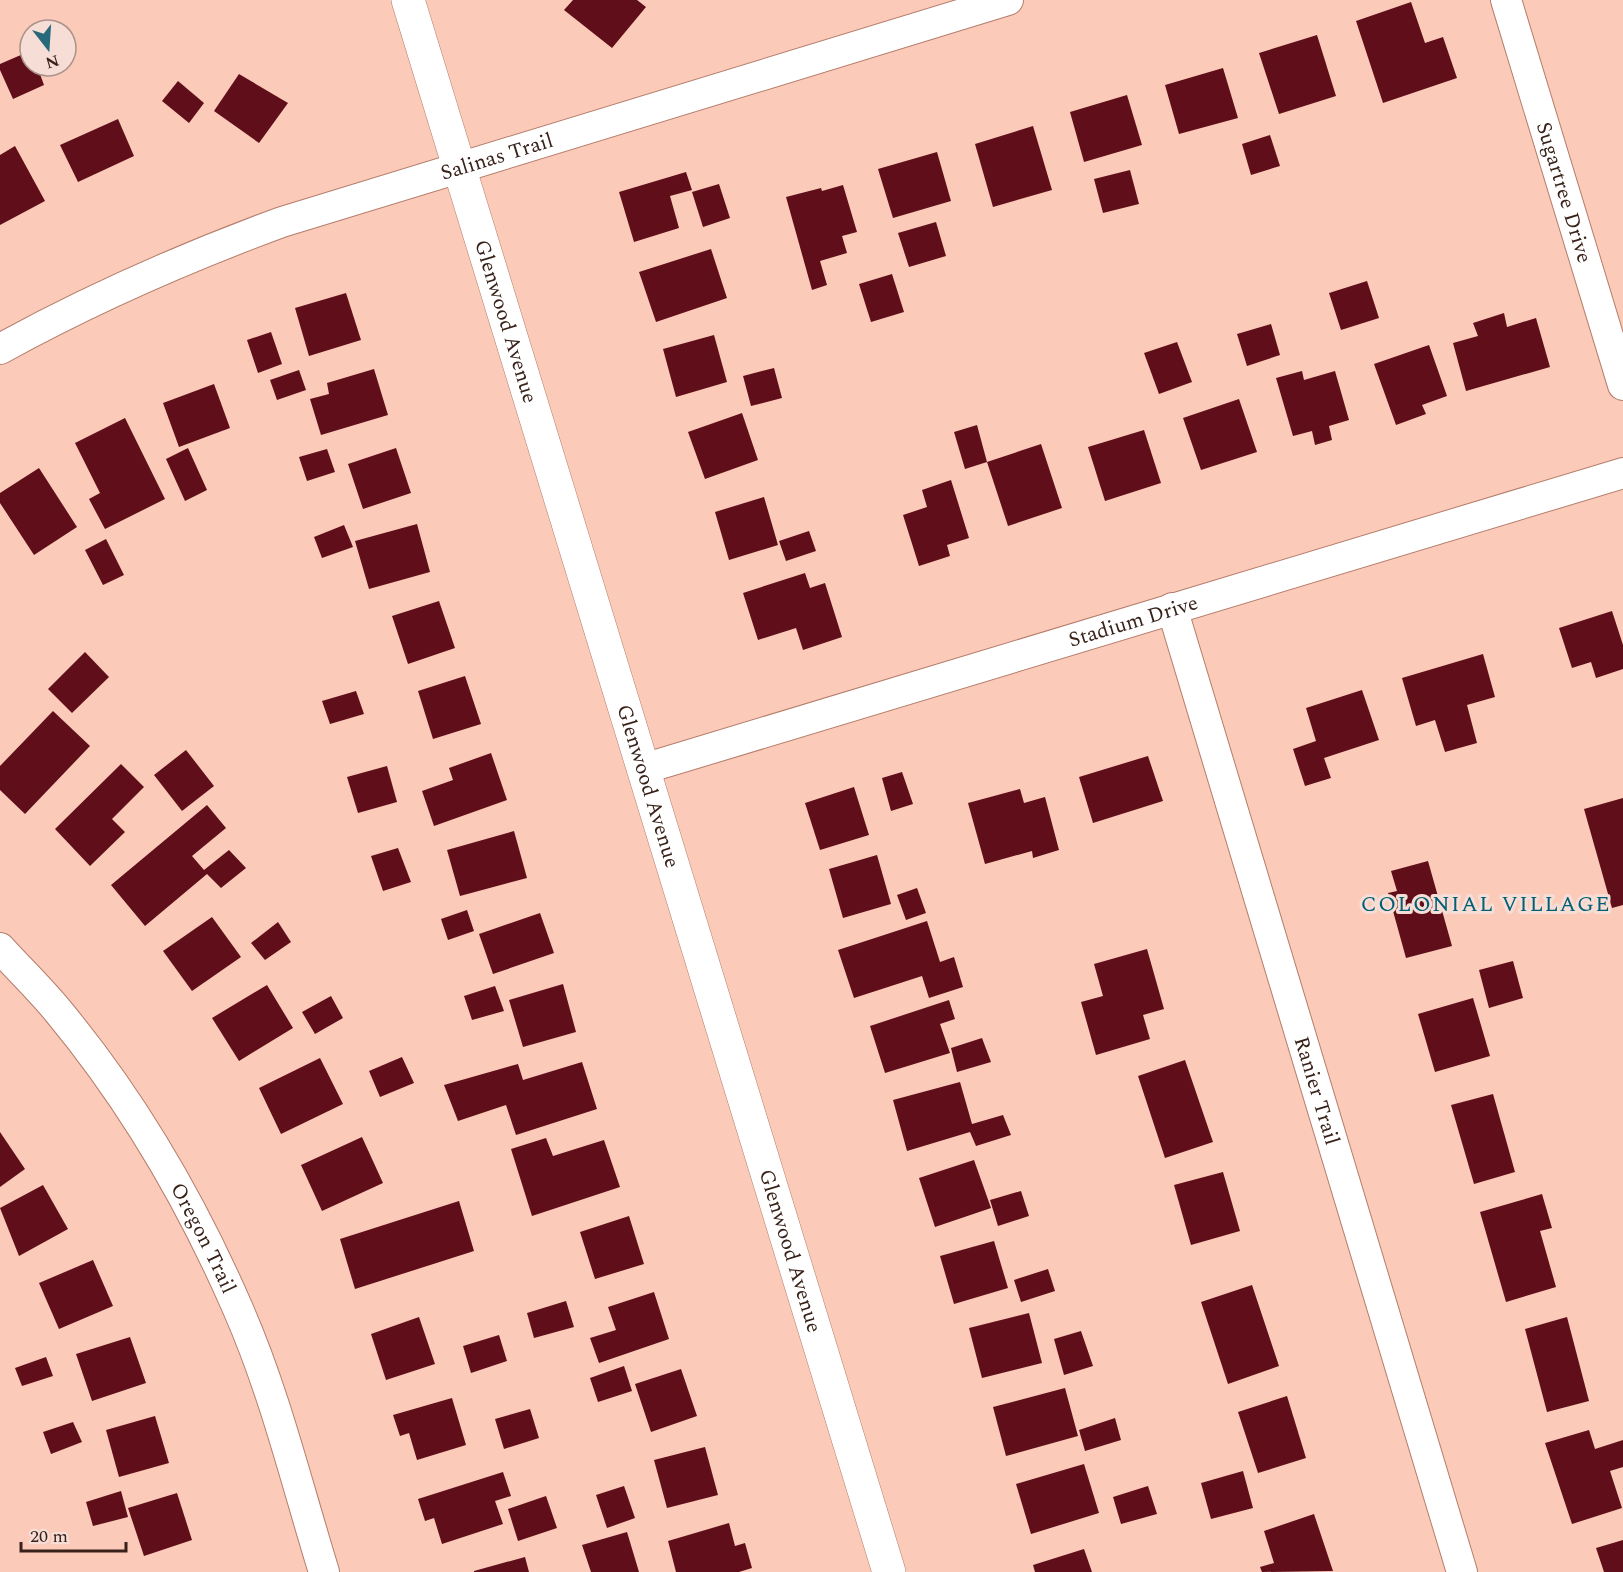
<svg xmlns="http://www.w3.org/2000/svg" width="1623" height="1572" font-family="Spectral,serif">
<rect width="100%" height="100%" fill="#fbcab9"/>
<g fill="#5f0e1a">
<polygon points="573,0 637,0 646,7 612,48 564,10"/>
<polygon points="1411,2 1425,43 1443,37 1457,78 1383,103 1356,21"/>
<polygon points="1317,35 1336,96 1279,114 1259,53"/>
<polygon points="30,51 30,66 37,66 44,85 13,99 0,70 0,64"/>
<polygon points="1223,68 1238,118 1179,134 1165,85"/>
<polygon points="239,74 288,103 259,143 214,111"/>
<polygon points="178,81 204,103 189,123 162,101"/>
<polygon points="1127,95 1142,145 1084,162 1070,112"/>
<polygon points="118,119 134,156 78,182 60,145"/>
<polygon points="1033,126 1052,190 993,207 975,144"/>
<polygon points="1270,135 1280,166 1251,175 1242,144"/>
<polygon points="15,146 45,201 0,225 0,155"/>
<polygon points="937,152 951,201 893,218 878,169"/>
<polygon points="1130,170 1139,204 1103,213 1094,179"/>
<polygon points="686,172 692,190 670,196 679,228 634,242 619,192"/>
<polygon points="719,184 730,218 703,227 692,192"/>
<polygon points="843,185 857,232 842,236 847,253 820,261 827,285 812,290 786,197 821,188 822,191"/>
<polygon points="936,222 946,256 909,267 898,233"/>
<polygon points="711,249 727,298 656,322 639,272"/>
<polygon points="892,274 904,312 871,322 859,284"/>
<polygon points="1367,281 1379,318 1341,330 1329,293"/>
<polygon points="346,293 361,340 309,356 295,308"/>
<polygon points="1504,313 1507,327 1536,318 1550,367 1466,391 1453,343 1478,336 1473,323"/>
<polygon points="1271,324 1280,355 1247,366 1237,334"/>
<polygon points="271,332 282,364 258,373 247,340"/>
<polygon points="714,335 727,382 676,397 663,349"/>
<polygon points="1177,342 1192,382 1159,394 1144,353"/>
<polygon points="1429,345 1447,396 1422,405 1426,414 1396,425 1374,364"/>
<polygon points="774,368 782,398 751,406 743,376"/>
<polygon points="374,369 388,415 321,435 310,399 329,394 327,383"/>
<polygon points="299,370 306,390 277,400 270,380"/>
<polygon points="1302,371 1304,380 1335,371 1349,420 1329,426 1332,440 1315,445 1312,431 1293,436 1276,378"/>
<polygon points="214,384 230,428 179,447 163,403"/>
<polygon points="1239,399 1257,452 1201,470 1183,418"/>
<polygon points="742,413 758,460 705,479 688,432"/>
<polygon points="125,418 165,499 105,529 89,499 100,493 75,443"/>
<polygon points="977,425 987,462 965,469 954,432"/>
<polygon points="1144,430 1161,483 1105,501 1088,447"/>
<polygon points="1041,444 1062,508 1008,526 987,462"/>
<polygon points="188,448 207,490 185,501 166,459"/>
<polygon points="396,448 411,493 363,509 348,464"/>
<polygon points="327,449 335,472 307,481 299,457"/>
<polygon points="39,468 77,527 34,555 0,503 0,493"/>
<polygon points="951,480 969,538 947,545 950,556 919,566 903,515 927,507 922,490"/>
<polygon points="764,497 778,545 729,560 715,512"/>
<polygon points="417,524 430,572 369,589 355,541"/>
<polygon points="344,525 353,547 322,558 314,537"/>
<polygon points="809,531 816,551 786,561 779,541"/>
<polygon points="106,539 124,575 103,585 85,550"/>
<polygon points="805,573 810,588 825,583 842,637 803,650 796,628 758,640 743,593"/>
<polygon points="439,601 455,648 408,664 392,616"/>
<polygon points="1612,611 1623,645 1623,669 1596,678 1591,662 1572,668 1559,628"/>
<polygon points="85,652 109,677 72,713 48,689"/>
<polygon points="1483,654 1495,697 1467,705 1477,743 1445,752 1435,720 1416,726 1402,678"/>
<polygon points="465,676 481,724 433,739 418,691"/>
<polygon points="1362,690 1379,740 1324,758 1331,778 1305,786 1293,749 1316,741 1306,708"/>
<polygon points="356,691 364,714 330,724 322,701"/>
<polygon points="53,711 90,746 25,814 0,790 0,766"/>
<polygon points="186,750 214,786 182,811 154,775"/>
<polygon points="491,753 507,800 434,826 422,791 453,780 449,768"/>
<polygon points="1148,756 1163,801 1093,823 1079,777"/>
<polygon points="121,764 144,787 112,819 125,832 90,866 55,829"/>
<polygon points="387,766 397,802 358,813 347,777"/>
<polygon points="902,772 913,804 891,811 882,778"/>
<polygon points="854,787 869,835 820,850 805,803"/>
<polygon points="1020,789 1024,803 1045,797 1059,850 1033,858 1032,851 985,864 968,803"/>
<polygon points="1623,798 1623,905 1612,908 1584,809"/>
<polygon points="207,805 226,828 192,856 204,870 229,850 246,868 221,888 207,874 145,926 111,885"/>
<polygon points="514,831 527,878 460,896 447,850"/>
<polygon points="398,848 411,882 383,891 371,856"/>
<polygon points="877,855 891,904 843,918 829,869"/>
<polygon points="1428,861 1452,946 1406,958 1388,893 1397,891 1391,871"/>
<polygon points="917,888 926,913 906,920 897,895"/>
<polygon points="467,910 474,931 448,940 441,919"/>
<polygon points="540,913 554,953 493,974 479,934"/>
<polygon points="212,917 241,957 192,991 163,951"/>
<polygon points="927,921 940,962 954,957 963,987 929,998 922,976 854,998 838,950"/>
<polygon points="278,922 291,942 265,960 251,943"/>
<polygon points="1147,949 1164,1009 1143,1015 1150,1039 1096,1055 1081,1002 1103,996 1094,964"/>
<polygon points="1513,961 1523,998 1489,1008 1479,970"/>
<polygon points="563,984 576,1032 523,1047 509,1000"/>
<polygon points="267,985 293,1028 239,1061 212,1018"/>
<polygon points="495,986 504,1011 472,1020 464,996"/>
<polygon points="331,996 343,1018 315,1034 302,1012"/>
<polygon points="1473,998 1490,1056 1435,1072 1418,1014"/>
<polygon points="949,1000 955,1019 940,1024 950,1053 885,1073 870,1026"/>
<polygon points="982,1038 991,1062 957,1072 951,1048"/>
<polygon points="402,1057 414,1083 380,1097 369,1071"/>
<polygon points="320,1058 343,1104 281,1134 259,1088"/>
<polygon points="1185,1060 1213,1142 1165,1158 1138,1076"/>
<polygon points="582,1062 597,1109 516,1135 506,1105 458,1121 444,1085 518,1064 523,1080"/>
<polygon points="960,1082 972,1124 1003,1115 1011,1135 976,1146 970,1132 907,1151 893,1100"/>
<polygon points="1493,1094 1515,1172 1474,1184 1451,1105"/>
<polygon points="0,1132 25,1169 0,1187"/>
<polygon points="362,1137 383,1183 322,1211 301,1165"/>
<polygon points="546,1138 553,1156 604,1140 620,1187 532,1216 511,1149"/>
<polygon points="974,1160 991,1208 935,1227 919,1178"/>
<polygon points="1223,1172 1240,1231 1191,1245 1174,1185"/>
<polygon points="43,1185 68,1229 19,1256 0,1208"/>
<polygon points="1021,1191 1029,1216 998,1226 990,1200"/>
<polygon points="1542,1194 1552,1228 1540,1231 1556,1287 1506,1302 1480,1212"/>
<polygon points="459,1201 474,1251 355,1289 340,1239"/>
<polygon points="629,1216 644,1264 595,1279 580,1232"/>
<polygon points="994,1241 1008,1288 954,1304 940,1256"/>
<polygon points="93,1260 113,1306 59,1329 39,1283"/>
<polygon points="1048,1269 1055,1291 1021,1302 1014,1280"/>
<polygon points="1252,1285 1279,1366 1228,1384 1201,1302"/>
<polygon points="654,1292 669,1339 599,1363 590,1338 616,1330 608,1307"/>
<polygon points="566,1301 574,1327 534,1338 527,1313"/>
<polygon points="1029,1313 1042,1363 982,1378 969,1328"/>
<polygon points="419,1317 435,1364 386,1380 371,1334"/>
<polygon points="1567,1317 1589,1401 1547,1412 1525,1329"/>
<polygon points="1081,1331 1093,1366 1064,1375 1054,1339"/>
<polygon points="499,1335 507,1361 471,1373 463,1346"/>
<polygon points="130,1337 146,1383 92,1401 76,1354"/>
<polygon points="46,1357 53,1376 22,1386 15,1368"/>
<polygon points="624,1366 632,1391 598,1402 590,1378"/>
<polygon points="681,1369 697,1416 651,1432 635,1384"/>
<polygon points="1065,1388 1078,1436 1006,1456 993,1407"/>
<polygon points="1287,1396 1306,1458 1258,1473 1238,1412"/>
<polygon points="452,1398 466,1445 417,1460 409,1433 400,1436 393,1415"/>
<polygon points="530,1409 539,1438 504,1449 495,1419"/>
<polygon points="155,1416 169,1463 119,1477 106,1430"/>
<polygon points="1115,1418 1121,1440 1085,1451 1079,1430"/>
<polygon points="73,1422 82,1442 51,1454 43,1432"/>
<polygon points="1589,1430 1595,1449 1623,1440 1623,1467 1610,1471 1622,1508 1572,1524 1545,1443"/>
<polygon points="705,1447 718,1495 667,1508 654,1460"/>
<polygon points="1084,1464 1099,1513 1031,1534 1016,1484"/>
<polygon points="1243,1471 1253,1508 1211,1519 1201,1483"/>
<polygon points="503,1472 511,1496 495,1501 503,1524 442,1544 434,1518 425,1521 418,1499"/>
<polygon points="624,1486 635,1518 607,1528 596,1495"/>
<polygon points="1148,1486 1157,1514 1121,1524 1113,1497"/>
<polygon points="121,1491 128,1517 93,1526 86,1502"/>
<polygon points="177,1493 192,1540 144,1556 128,1508"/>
<polygon points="546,1496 557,1528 518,1541 508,1509"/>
<polygon points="1314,1514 1333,1571 1262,1572 1260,1567 1274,1563 1264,1531"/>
<polygon points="729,1523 735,1546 745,1543 752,1568 739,1572 676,1572 668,1541"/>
<polygon points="627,1532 639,1572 591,1572 582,1545"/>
<polygon points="1623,1540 1623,1572 1604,1572 1596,1548"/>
<polygon points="1084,1549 1092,1572 1035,1572 1033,1565"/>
<polygon points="525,1557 529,1572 474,1572 474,1571"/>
</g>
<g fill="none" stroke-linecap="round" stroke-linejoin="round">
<g stroke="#b57d6b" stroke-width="32">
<g id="minor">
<path id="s1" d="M1506,0l117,385"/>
<path id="s2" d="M0,349c91,-50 184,-91 282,-127l726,-222"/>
<path id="s3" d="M1172,608l290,964"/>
<path id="s4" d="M643,769l980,-296"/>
<path id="s5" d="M0,948c19,21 40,41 58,63 74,89 134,192 180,298 37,84 59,176 86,263"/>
</g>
</g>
<g stroke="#b57d6b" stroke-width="34">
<g id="tertiary">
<path id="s6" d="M408,0l481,1572"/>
</g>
</g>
<use href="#minor" stroke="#fff" stroke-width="30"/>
<use href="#tertiary" stroke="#fff" stroke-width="33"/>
</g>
<g text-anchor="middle" stroke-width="6" stroke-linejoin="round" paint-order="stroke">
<g font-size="21" fill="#38221a" stroke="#f6ddd5">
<text dy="7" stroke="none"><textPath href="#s2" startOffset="534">Salinas Trail</textPath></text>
<text dy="7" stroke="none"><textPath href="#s1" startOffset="201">Sugartree Drive</textPath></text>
<text dy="7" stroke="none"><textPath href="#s6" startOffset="336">Glenwood Avenue</textPath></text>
<text dy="7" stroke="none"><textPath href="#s4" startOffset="512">Stadium Drive</textPath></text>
<text dy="7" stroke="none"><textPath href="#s6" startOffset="822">Glenwood Avenue</textPath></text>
<text dy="7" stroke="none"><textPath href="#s3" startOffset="504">Ranier Trail</textPath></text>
<text dy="7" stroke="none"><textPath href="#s5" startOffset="356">Oregon Trail</textPath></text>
<text dy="7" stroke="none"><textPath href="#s6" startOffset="1308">Glenwood Avenue</textPath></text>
</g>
<g font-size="22" letter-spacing="1.5" fill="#025e72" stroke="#f6ddd5">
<text x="1486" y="911">COLONIAL VILLAGE</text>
</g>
</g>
<g transform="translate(48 48) rotate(163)"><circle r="28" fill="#f6ddd5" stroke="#aa928a" stroke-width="1.5"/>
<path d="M0-4.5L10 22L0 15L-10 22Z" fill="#26697b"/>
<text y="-9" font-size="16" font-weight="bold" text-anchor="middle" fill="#38221a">N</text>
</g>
<path d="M21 1542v9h105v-9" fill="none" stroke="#38221a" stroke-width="3"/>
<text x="30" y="1542" font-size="18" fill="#38221a" stroke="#f6ddd5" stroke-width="4.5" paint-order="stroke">20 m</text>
</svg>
